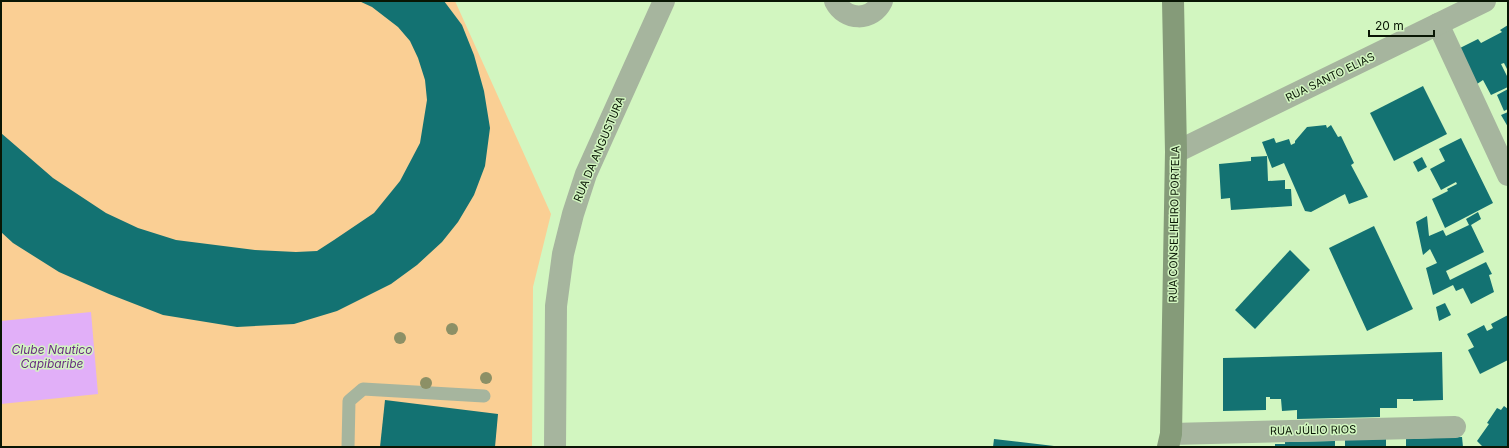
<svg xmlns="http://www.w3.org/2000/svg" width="1509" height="448" font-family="Inter,sans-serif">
<rect width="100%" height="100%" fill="#d2f6c0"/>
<polygon fill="#facf94" points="1,1 455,1 551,214 533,287 532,447 1,447"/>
<polygon fill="#e1aff8" points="91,312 98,394 1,404 1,321"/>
<g fill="#137272">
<polygon points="359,1 444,1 462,25 474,55 484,91 490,128 485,166 474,195 458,222 442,242 417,265 391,284 337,311 294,324 237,327 163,315 109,294 59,272 13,243 1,232 1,133 53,178 106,213 138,228 176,240 255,250 296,252 317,251 334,240 374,213 400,181 420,143 427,100 425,80 418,58 410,41 398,27 372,7"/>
<polygon points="1508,25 1508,71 1504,63 1501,64 1508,78 1508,87 1491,95 1483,80 1477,84 1460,48 1478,39 1481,43 1502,32 1500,30"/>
<polygon points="1423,86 1447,134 1394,161 1370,113"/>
<polygon points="1508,89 1508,109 1504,111 1497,95"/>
<polygon points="1508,112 1508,127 1501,115"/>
<polygon points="1326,125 1327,128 1331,125 1338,137 1341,136 1354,163 1351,165 1368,197 1349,204 1345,194 1311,212 1305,211 1284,163 1272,168 1262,142 1274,138 1276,143 1289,139 1291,145 1295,143 1295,141 1307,127"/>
<polygon points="1461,138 1493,203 1445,228 1432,199 1448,191 1447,189 1457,184 1456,182 1441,190 1430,169 1445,161 1439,149"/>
<polygon points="1267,156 1268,181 1285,180 1285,189 1291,189 1292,206 1231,210 1230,198 1221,199 1219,164 1251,161 1251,157"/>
<polygon points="1422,157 1427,167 1418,172 1413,162"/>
<polygon points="1478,212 1481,219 1471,225 1484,252 1446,271 1450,280 1486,262 1492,274 1489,275 1494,292 1471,304 1463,288 1456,291 1453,285 1433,295 1426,268 1437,263 1430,249 1423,255 1416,222 1427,216 1429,236 1443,230 1446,236 1469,225 1466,219"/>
<polygon points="1374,226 1413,309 1367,331 1329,248"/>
<polygon points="1290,250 1310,270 1255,329 1235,310"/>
<polygon points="1445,303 1451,315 1439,321 1436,307"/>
<polygon points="1508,315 1508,360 1480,374 1468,350 1474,347 1467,334 1484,325 1487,331 1493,328 1491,324"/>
<polygon points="1442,352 1443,400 1413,401 1413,399 1397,399 1397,408 1380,408 1380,417 1297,419 1297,410 1282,411 1281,399 1270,399 1270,397 1266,397 1266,410 1223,411 1223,358"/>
<polygon points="385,400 498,414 495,447 380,447"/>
<polygon points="1504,406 1508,409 1508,447 1481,447 1482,446 1477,441 1489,424 1487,423 1497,408 1501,410"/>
<polygon points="1462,437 1463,447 1406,447 1406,439"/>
<polygon points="994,439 1054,446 1054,447 993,447"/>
<polygon points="1386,439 1386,447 1345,447 1345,440"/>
<polygon points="1335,441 1335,447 1275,447 1275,444 1285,444 1285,442"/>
</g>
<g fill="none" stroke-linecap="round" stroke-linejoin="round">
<polyline stroke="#a6b59e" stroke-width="13" points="348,447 349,401 363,389 484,396"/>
<g stroke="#a6b59e" stroke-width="22">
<path d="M835,1c10,20 37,21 47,0"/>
<polyline points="1438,24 1508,175"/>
<polyline points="1176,152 1485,1"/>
<polyline points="1171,434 1455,427"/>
</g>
<polyline stroke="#a6b59e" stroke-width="22" points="555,447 556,306 563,254 573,214 586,174 664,1"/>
<polyline stroke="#859b79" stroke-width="22" points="1168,447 1171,434 1176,152 1173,1"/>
</g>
<g fill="#8c9066">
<circle cx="452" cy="329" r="6"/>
<circle cx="400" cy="338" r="6"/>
<circle cx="486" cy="378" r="6"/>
<circle cx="426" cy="383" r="6"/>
</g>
<g text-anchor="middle" stroke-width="3" stroke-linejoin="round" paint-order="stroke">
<g font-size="11" fill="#091604" stroke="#d2f6c0">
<text transform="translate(1330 77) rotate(-26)" y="4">RUA SANTO ELIAS</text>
<text transform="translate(599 149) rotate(-67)" y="4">RUA DA ANGUSTURA</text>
<text transform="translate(1174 224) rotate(-89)" y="4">RUA CONSELHEIRO PORTELA</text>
<text transform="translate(1313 430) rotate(-1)" y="4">RUA JÚLIO RIOS</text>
</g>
<g font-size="12" font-style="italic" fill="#692d81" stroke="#d2f6c0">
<text x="52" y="354">Clube Nautico<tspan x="52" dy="14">Capibaribe</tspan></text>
</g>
</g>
<rect width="1509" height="448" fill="none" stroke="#091604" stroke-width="4"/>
<path d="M1369 30v6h65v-6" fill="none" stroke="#091604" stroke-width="2"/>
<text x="1375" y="30" font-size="12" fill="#091604" stroke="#d2f6c0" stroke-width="3" paint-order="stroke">20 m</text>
</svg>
